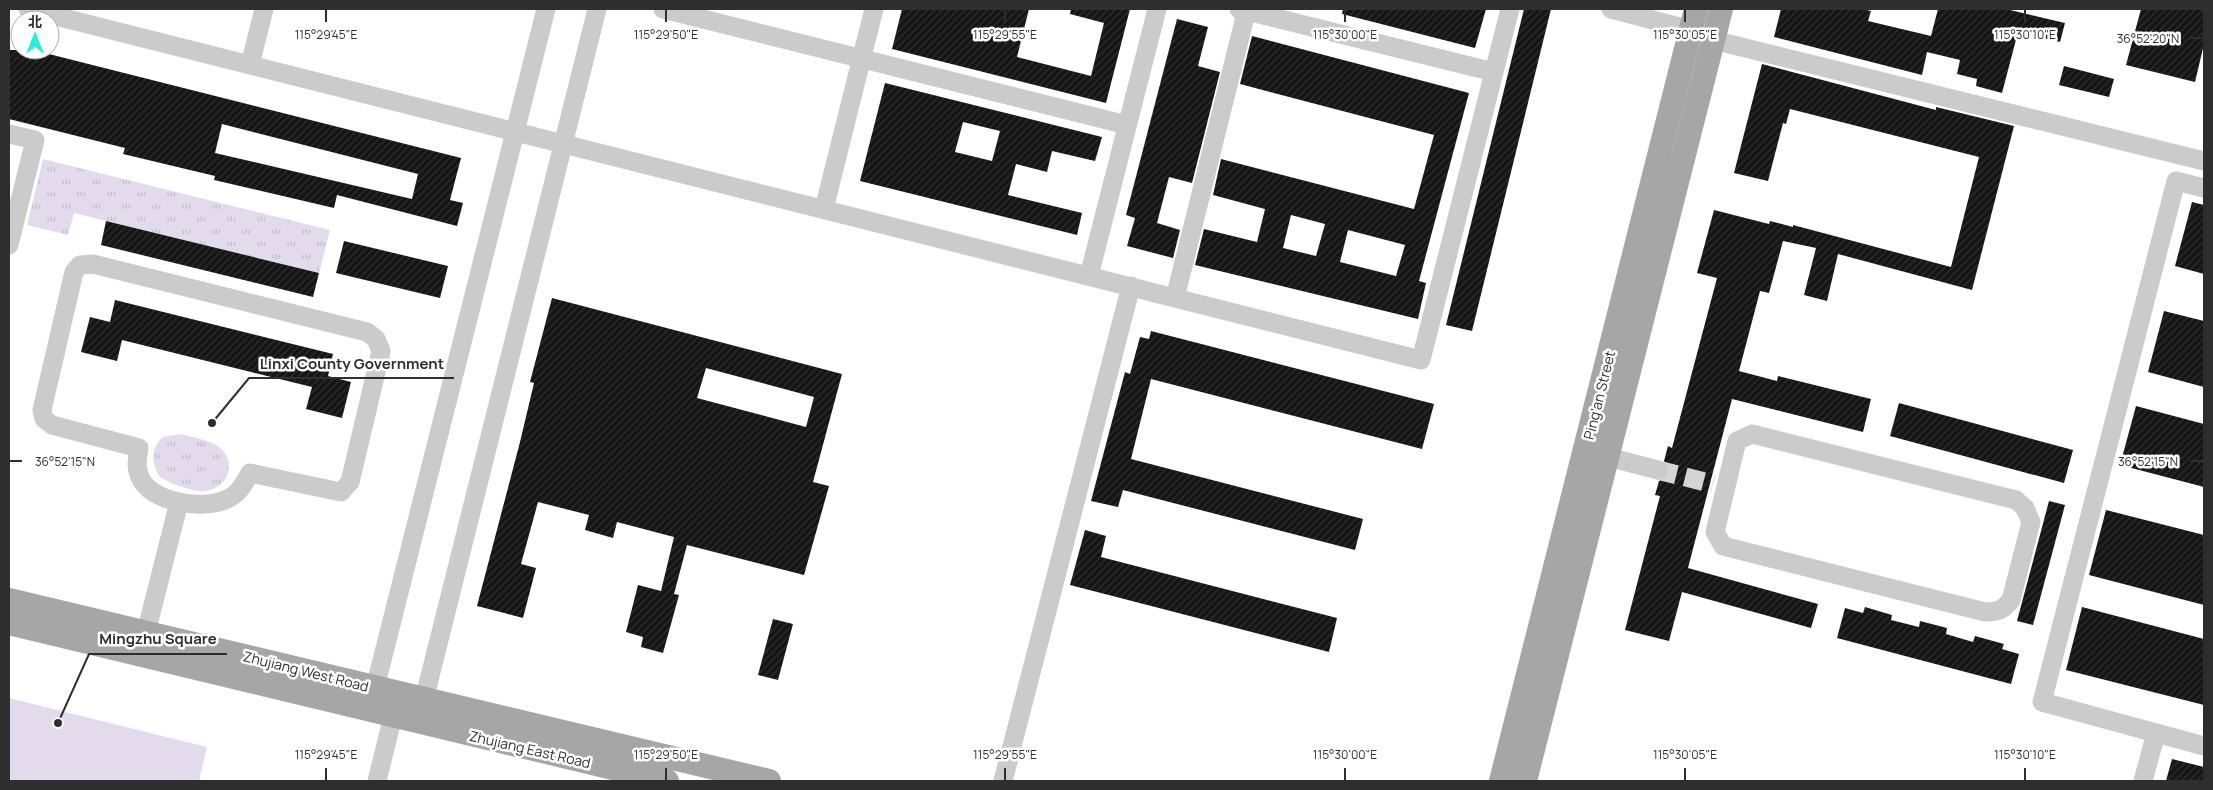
<svg xmlns="http://www.w3.org/2000/svg" width="2213" height="790" viewBox="0 0 2213 790" font-family="Manrope,'Noto Sans SC',sans-serif">
  <defs>
    <pattern id="grass-tufts" width="24" height="20" patternUnits="userSpaceOnUse" patternTransform="scale(1.25)"><rect width="24" height="20" fill="#e3dbec"/><path d="M3 7l-1-3M5 7V3M7 7l1-3M15 17l-1-3M17 17v-4M19 17l1-3" fill="none" stroke="#c3bccb"/></pattern>
    <pattern id="building-hatch" width="6" height="6" patternUnits="userSpaceOnUse" patternTransform="scale(1.25)"><rect width="6" height="6" fill="#151515"/><path d="M-1 1l2-2M0 6l6-6M5 7l2-2" fill="none" stroke="#2f2f2f"/></pattern>
  </defs>
  <rect width="100%" height="100%" fill="#fff"/>
  <path fill="url(#grass-tufts)" d="M 43,159 L 330,230 L 319,273 L 74,213 L 68,235 L 27,225 Z
    M 181,434 C 192,437 204,439 214,444 C 238,455 231,488 206,491 C 195,493 167,483 159,476 C 151,462 151,447 163,437 Z"/>
  <path fill="#e3dbec" d="M 9,698 L 207,747 L 199,781 L 9,781 Z"/>
  <path fill="url(#building-hatch)" fill-rule="evenodd" d="M 902,9 L 1029,9 L 1017,57 L 1091,76 L 1104,23 L 1070,14 L 1071,9 L 1130,9 L 1106,103 L 892,49 Z
    M 1343,9 L 1486,9 L 1475,48 L 1342,14 Z
    M 1524,9 L 1551,9 L 1472,331 L 1446,325 Z
    M 1781,9 L 1862,9 L 1871,11 L 1868,21 L 1931,36 L 1938,9 L 2006,9 L 2065,23 L 2060,42 L 2018,32 L 2002,93 L 1976,86 L 1977,79 L 1957,74 L 1960,60 L 1927,52 L 1922,75 L 1774,37 Z
    M 2141,9 L 2204,9 L 2204,44 L 2195,82 L 2126,65 Z
    M 1177,19 L 1208,27 L 1198,66 L 1220,72 L 1192,183 L 1169,177 L 1157,223 L 1180,230 L 1173,258 L 1127,246 L 1135,218 L 1126,215 Z
    M 1252,36 L 1469,93 L 1419,281 L 1426,283 L 1418,319 L 1195,265 L 1204,229 L 1257,242 L 1265,209 L 1213,195 L 1221,159 L 1414,209 L 1434,135 L 1240,84 ZM 1291,215 L 1325,224 L 1316,256 L 1283,248 ZM 1348,230 L 1405,245 L 1396,276 L 1340,262 Z
    M 9,50 L 33,50 L 461,158 L 450,200 L 463,203 L 457,226 L 337,195 L 334,208 L 214,180 L 215,176 L 123,154 L 125,148 L 9,119 ZM 222,124 L 418,174 L 412,199 L 215,153 Z
    M 1762,64 L 1936,110 L 1936,107 L 2014,126 L 1972,290 L 1838,254 L 1827,301 L 1804,295 L 1816,248 L 1783,241 L 1769,293 L 1760,291 L 1739,371 L 1777,381 L 1778,376 L 1871,399 L 1863,432 L 1732,399 L 1688,568 L 1818,604 L 1811,628 L 1682,592 L 1669,641 L 1625,630 L 1660,496 L 1655,495 L 1659,481 L 1666,478 L 1669,473 L 1669,467 L 1664,461 L 1668,446 L 1672,448 L 1717,278 L 1697,273 L 1714,210 L 1769,224 L 1770,221 L 1793,227 L 1793,225 L 1951,267 L 1979,157 L 1790,109 L 1786,124 L 1783,123 L 1768,181 L 1734,173 Z
    M 2064,66 L 2114,79 L 2109,97 L 2059,85 Z
    M 885,83 L 1102,137 L 1095,161 L 1052,151 L 1047,172 L 1016,164 L 1008,195 L 1082,213 L 1077,235 L 860,181 ZM 963,122 L 1000,131 L 992,161 L 955,152 Z
    M 2192,202 L 2204,205 L 2204,274 L 2175,266 Z
    M 106,221 L 319,273 L 313,297 L 101,245 Z
    M 344,241 L 448,266 L 440,298 L 336,273 Z
    M 552,298 L 842,374 L 813,482 L 829,486 L 804,575 L 687,545 L 674,594 L 679,595 L 663,653 L 641,647 L 643,637 L 626,632 L 638,585 L 661,591 L 674,537 L 617,522 L 613,538 L 585,530 L 589,515 L 538,502 L 521,564 L 536,568 L 523,618 L 477,606 L 520,442 L 534,383 L 530,382 ZM 706,368 L 814,397 L 806,427 L 697,398 Z
    M 115,300 L 333,354 L 328,376 L 351,382 L 342,418 L 306,409 L 312,387 L 122,340 L 117,361 L 81,352 L 90,317 L 110,322 Z
    M 2164,311 L 2204,321 L 2204,387 L 2148,372 Z
    M 1151,331 L 1434,404 L 1422,449 L 1151,379 L 1131,459 L 1363,519 L 1355,550 L 1123,490 L 1118,507 L 1091,501 L 1125,372 L 1130,374 L 1140,337 L 1149,339 Z
    M 1899,403 L 2073,450 L 2064,483 L 1890,436 Z
    M 2136,406 L 2204,424 L 2204,487 L 2120,465 Z
    M 2049,501 L 2065,505 L 2033,625 L 2017,621 Z
    M 2106,510 L 2204,535 L 2204,605 L 2089,575 Z
    M 1085,530 L 1106,536 L 1101,557 L 1337,618 L 1329,652 L 1070,585 Z
    M 1865,607 L 1892,615 L 1891,620 L 1919,627 L 1920,621 L 1947,628 L 1946,634 L 1973,642 L 1975,636 L 2004,644 L 2002,649 L 2019,654 L 2011,684 L 1837,638 L 1845,608 L 1863,613 Z
    M 2082,607 L 2204,639 L 2204,705 L 2066,670 Z
    M 773,619 L 793,624 L 778,680 L 758,675 Z
    M 2172,759 L 2204,767 L 2204,781 L 2166,781 Z"/>
  <g fill="none" stroke-linecap="round" stroke-linejoin="round">
    <path stroke="#d5d5d5" stroke-width="19" stroke-dasharray="19 9" stroke-linecap="butt" d="M 1658,470 L 1713,484"/>
    <path stroke="#cbcbcb" stroke-width="19" d="M 28,9 L 1421,360 L 1510,9
      M 663,9 L 1127,125
      M 1239,9 L 1494,72
      M 1611,9 L 1691,30
      M 1713,40 L 2204,161
      M 250,65 L 264,9
      M 9,134 L 35,140 L 9,245
      M 2204,188 L 2176,181 L 2042,702 L 2204,746
      M 824,209 L 874,9
      M 93,264 L 367,332 L 376,339 L 381,351 L 350,482 L 341,492 L 250,473 C 245,482 240,492 231,497 C 209,511 156,504 142,481 C 135,470 137,460 139,448 L 52,425 L 44,419 L 42,410 L 74,272 L 80,265 Z
      M 1089,276 L 1157,9
      M 1175,298 L 1247,9
      M 1752,434 L 2016,500 L 2025,508 L 2031,522 L 2011,600 C 2003,610 1998,612 1985,612 L 1723,546 L 1715,532 L 1737,441 Z
      M 1608,457 L 1658,470
      M 146,633 L 179,502
      M 375,688 L 546,9
      M 424,700 L 597,9
      M 377,781 L 393,716
      M 1003,781 L 1131,286
      M 2143,781 L 2156,733"/>
    <path stroke="#a6a6a6" stroke-width="24" d="M 9,600 L 769,781
      M 9,623 L 667,781
      M 1501,781 L 1696,9
      M 1525,781 L 1721,9"/>
  </g>
  <path fill="none" stroke="#2e2e2e" stroke-width="2" d="M 326,10 L 326,22M 666,10 L 666,22M 1005,10 L 1005,22M 1345,10 L 1345,22M 1685,10 L 1685,22M 2025,10 L 2025,22M 2190,38 L 2203,38M 10,461 L 22,461M 2190,461 L 2203,461M 326,768 L 326,780M 666,768 L 666,780M 1005,768 L 1005,780M 1345,768 L 1345,780M 1685,768 L 1685,780M 2025,768 L 2025,780"/>
  <g text-anchor="middle" dominant-baseline="central" stroke-width="5" stroke-linejoin="round" paint-order="stroke">
    <g font-size="14" fill="#2e2e2e" stroke="#fff">
      <text transform="translate(1599 395) rotate(-76)">Ping'an Street</text>
      <text transform="translate(306 671) rotate(14)">Zhujiang West Road</text>
      <text transform="translate(530 749) rotate(13)">Zhujiang East Road</text>
    </g>
  </g>
  <g font-size="12" text-anchor="middle" fill="#2e2e2e" stroke="#fff" stroke-width="5" stroke-linejoin="round" paint-order="stroke">
    <text x="326" y="39">115°29'45"E</text>
    <text x="666" y="39">115°29'50"E</text>
    <text x="1005" y="39">115°29'55"E</text>
    <text x="1345" y="39">115°30'00"E</text>
    <text x="1685" y="39">115°30'05"E</text>
    <text x="2025" y="39">115°30'10"E</text>
    <text x="2148" y="43">36°52'20"N</text>
    <text x="65" y="466">36°52'15"N</text>
    <text x="2148" y="466">36°52'15"N</text>
    <text x="326" y="759">115°29'45"E</text>
    <text x="666" y="759">115°29'50"E</text>
    <text x="1005" y="759">115°29'55"E</text>
    <text x="1345" y="759">115°30'00"E</text>
    <text x="1685" y="759">115°30'05"E</text>
    <text x="2025" y="759">115°30'10"E</text>
  </g>
  <path fill="none" stroke="#2e2e2e" stroke-width="2" d="M212 423L249 378H454M58 723L89 654H227"/>
  <g fill="#2e2e2e" stroke="#fff" stroke-width="2">
    <circle cx="212" cy="423" r="5"/>
    <circle cx="58" cy="723" r="5"/>
  </g>
  <g font-size="15" text-anchor="middle" font-weight="bold" fill="#2e2e2e" stroke="#fff" stroke-width="5" stroke-linejoin="round" paint-order="stroke">
    <text x="352" y="369">Linxi County Government</text>
    <text x="158" y="644">Mingzhu Square</text>
  </g>
  <rect width="2213" height="790" fill="none" stroke="#2e2e2e" stroke-width="20"/>
  <g transform="translate(35 35)"><circle r="24" fill="#ffffff" stroke="#ababab"/>
  <path d="M0-4L9 19L0 12L-9 19Z" fill="#26efe2"/>
  <text y="-8" font-size="14" font-weight="bold" text-anchor="middle" fill="#2e2e2e">北</text>
  </g>
</svg>
